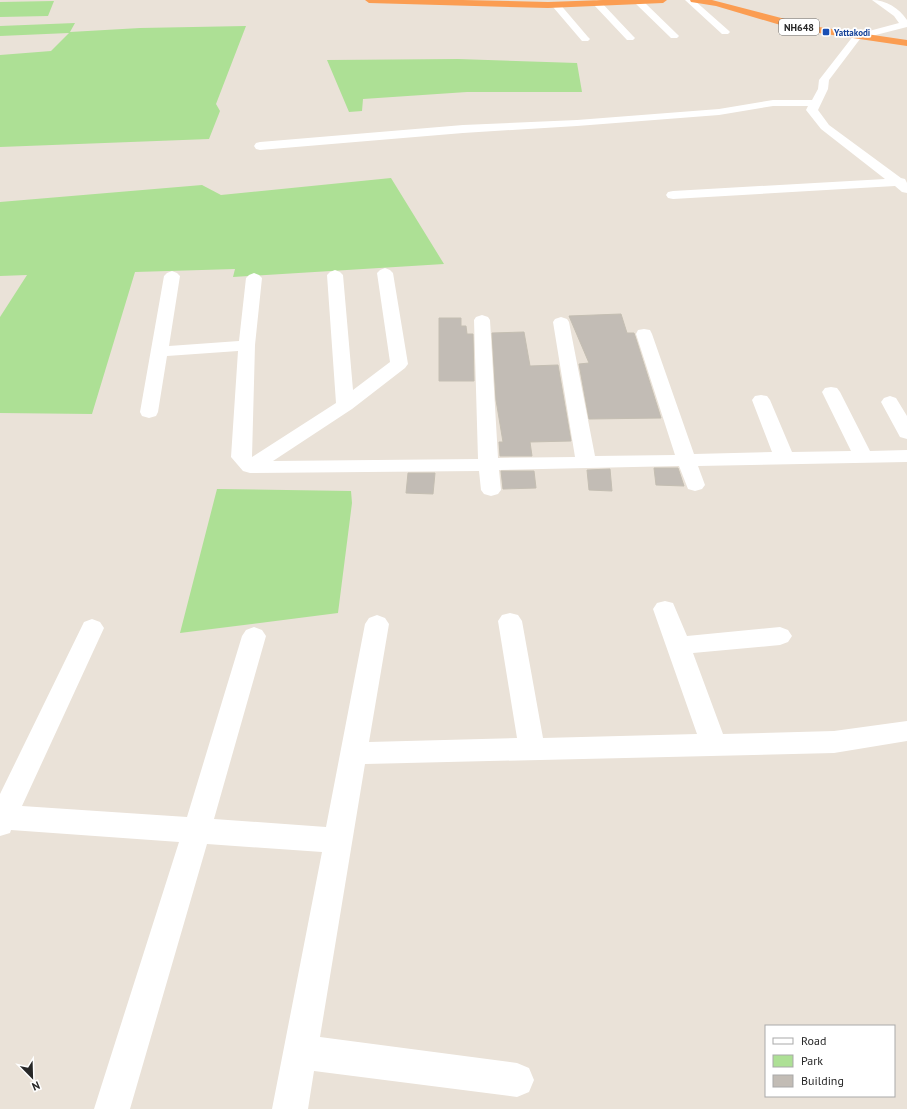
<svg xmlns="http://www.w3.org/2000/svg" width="907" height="1109" viewBox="0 0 907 1109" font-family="'PT Sans',sans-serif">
  <rect width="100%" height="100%" fill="#eae2d8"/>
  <path fill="#ade095" d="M 54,1 L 48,16 L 0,17 L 0,2 Z
    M 75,23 L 70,32 L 140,28 L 246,26 L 216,104 L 220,111 L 209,139 L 0,147 L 0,55 L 51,51 L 69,33 L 0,36 L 0,26 Z
    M 458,59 L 577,63 L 582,92 L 467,92 L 363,99 L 362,111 L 349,112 L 327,60 Z
    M 391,178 L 444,264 L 233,277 L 235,269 L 135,272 L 92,414 L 0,413 L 0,317 L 27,275 L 0,276 L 0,202 L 202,185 L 221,195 Z
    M 217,489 L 351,491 L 352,503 L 338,613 L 180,633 Z"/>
  <path fill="#c2bcb5" stroke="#c4beb2" d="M 621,314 L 627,333 L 634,333 L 636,339 L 661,418 L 589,419 L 579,364 L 589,363 L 569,316 Z
    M 439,318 L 461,318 L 461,326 L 466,326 L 467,334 L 473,334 L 474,381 L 439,381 Z
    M 524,332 L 530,366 L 558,365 L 571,441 L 530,442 L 532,456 L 500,456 L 499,442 L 503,442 L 496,400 L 492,333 Z
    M 654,468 L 678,468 L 684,486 L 656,485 Z
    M 610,469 L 612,491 L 589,490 L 587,470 Z
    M 501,471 L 534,471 L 536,488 L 503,489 Z
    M 408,473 L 435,473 L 433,494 L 406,493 Z"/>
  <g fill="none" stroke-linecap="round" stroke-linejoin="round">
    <path fill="#fff" fill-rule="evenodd" d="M 597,0 L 600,1 L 633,36 L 635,38 L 633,40 L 627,40 L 594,5 L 593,3 L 594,1 Z
      M 634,0 L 642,0 L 677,34 L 679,36 L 677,38 L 671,38 L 635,3 Z
      M 685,0 L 694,0 L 728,30 L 730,32 L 728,34 L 722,34 Z
      M 872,0 C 886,0 899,8 907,20 L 907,27 L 860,39 L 829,80 L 828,89 L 818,110 L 829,125 L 901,178 L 905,179 L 907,183 L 907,193 L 902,192 L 895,186 L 673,199 L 668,198 L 666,195 L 668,192 L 673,191 L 885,179 L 821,129 L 806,110 L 808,106 L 773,106 L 719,115 L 577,126 L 463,133 L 260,150 L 256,149 L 254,146 L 256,143 L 260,142 L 463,125 L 577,120 L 719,109 L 773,100 L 812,100 L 818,89 L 819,80 L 854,35 L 899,23 L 894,16 Z
      M 556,2 L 559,3 L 588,37 L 590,39 L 588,41 L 582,41 L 553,7 L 552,5 Z
      M 385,268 L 390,270 L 393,273 L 408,364 L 405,368 L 352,409 L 273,461 L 478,459 L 474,320 L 476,317 L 482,315 L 488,317 L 490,320 L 498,458 L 575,457 L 553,322 L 555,319 L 561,317 L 567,319 L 569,322 L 595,456 L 675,455 L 636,334 L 638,330 L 644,329 L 650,330 L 652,334 L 694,454 L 772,452 L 752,400 L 755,396 L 761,395 L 767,396 L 770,400 L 792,452 L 851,451 L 822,392 L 825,388 L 831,387 L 837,388 L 840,392 L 870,451 L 907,450 L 907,462 L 698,466 L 705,485 L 702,489 L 695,491 L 688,489 L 679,466 L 499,470 L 501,490 L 498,494 L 491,496 L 484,494 L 481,490 L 479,471 L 250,473 L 243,471 L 231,457 L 238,351 L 167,356 L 158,412 L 156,416 L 149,418 L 142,416 L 140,412 L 164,276 L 167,273 L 172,271 L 177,273 L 180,276 L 169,346 L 239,341 L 246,278 L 249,275 L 254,273 L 259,275 L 262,278 L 255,345 L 252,457 L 336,403 L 327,275 L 330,272 L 335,270 L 340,272 L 343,275 L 353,390 L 390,362 L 377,273 L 380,270 Z
      M 890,396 L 896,398 L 907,416 L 907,439 L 900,437 L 881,402 L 884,398 Z
      M 665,601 L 673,603 L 687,636 L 780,627 L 788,630 L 792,636 L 788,642 L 780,645 L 693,653 L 723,734 L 834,731 L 907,721 L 907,741 L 834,753 L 365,764 L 320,1037 L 517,1063 L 529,1068 L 534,1080 L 529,1092 L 517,1097 L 314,1071 L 308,1109 L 272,1109 L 322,852 L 207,844 L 130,1109 L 94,1109 L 179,842 L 11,830 L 10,833 L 0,836 L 0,794 L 84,622 L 92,619 L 100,622 L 104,628 L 22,806 L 187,817 L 242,636 L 246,630 L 254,627 L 262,630 L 266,636 L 214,819 L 326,827 L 365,624 L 369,618 L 377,615 L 385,618 L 389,624 L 369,742 L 517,738 L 498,621 L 502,615 L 510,613 L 518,615 L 522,621 L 543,738 L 697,734 L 653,609 L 657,603 Z"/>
    <path fill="#fb9d52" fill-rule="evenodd" d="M 365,0 L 463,0 L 548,2 L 603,0 L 667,0 L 663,3 L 548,8 L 369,3 Z
      M 690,0 L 712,0 L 812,26 L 907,40 L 907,46 L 812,32 L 777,24 L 716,6 L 691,2 Z"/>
  </g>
  <rect fill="#1a4fb4" stroke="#fff" stroke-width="1.5" x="822" y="28" width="8" height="8" rx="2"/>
  <g text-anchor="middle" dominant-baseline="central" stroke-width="3.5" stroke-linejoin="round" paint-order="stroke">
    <g font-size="9" font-weight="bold" fill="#164399" stroke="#fff" text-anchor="start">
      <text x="834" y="32">Yattakodi</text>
    </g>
    <rect fill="#fff" stroke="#686868" stroke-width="1" x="779" y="19" width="40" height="16" rx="3"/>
    <g font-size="10" font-weight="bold" fill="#272727">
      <text x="799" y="27">NH648</text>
    </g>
  </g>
  <rect x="765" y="1025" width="130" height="72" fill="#ffffff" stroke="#a9a9a9"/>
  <rect x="773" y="1038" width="20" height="6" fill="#ffffff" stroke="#a9a9a9"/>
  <text x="801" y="1045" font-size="12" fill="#272727">Road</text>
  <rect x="773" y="1055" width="20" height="12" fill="#ade095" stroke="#a9a9a9"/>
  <text x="801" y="1065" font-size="12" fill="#272727">Park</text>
  <rect x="773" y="1075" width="20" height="12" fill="#c2bcb5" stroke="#a9a9a9"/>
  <text x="801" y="1085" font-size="12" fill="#272727">Building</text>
  <g transform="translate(32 1077) rotate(157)" stroke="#ffffff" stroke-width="3" paint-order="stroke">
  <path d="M0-3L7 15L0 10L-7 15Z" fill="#272727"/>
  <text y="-6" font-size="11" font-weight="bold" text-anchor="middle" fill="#272727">N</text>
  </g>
</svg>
